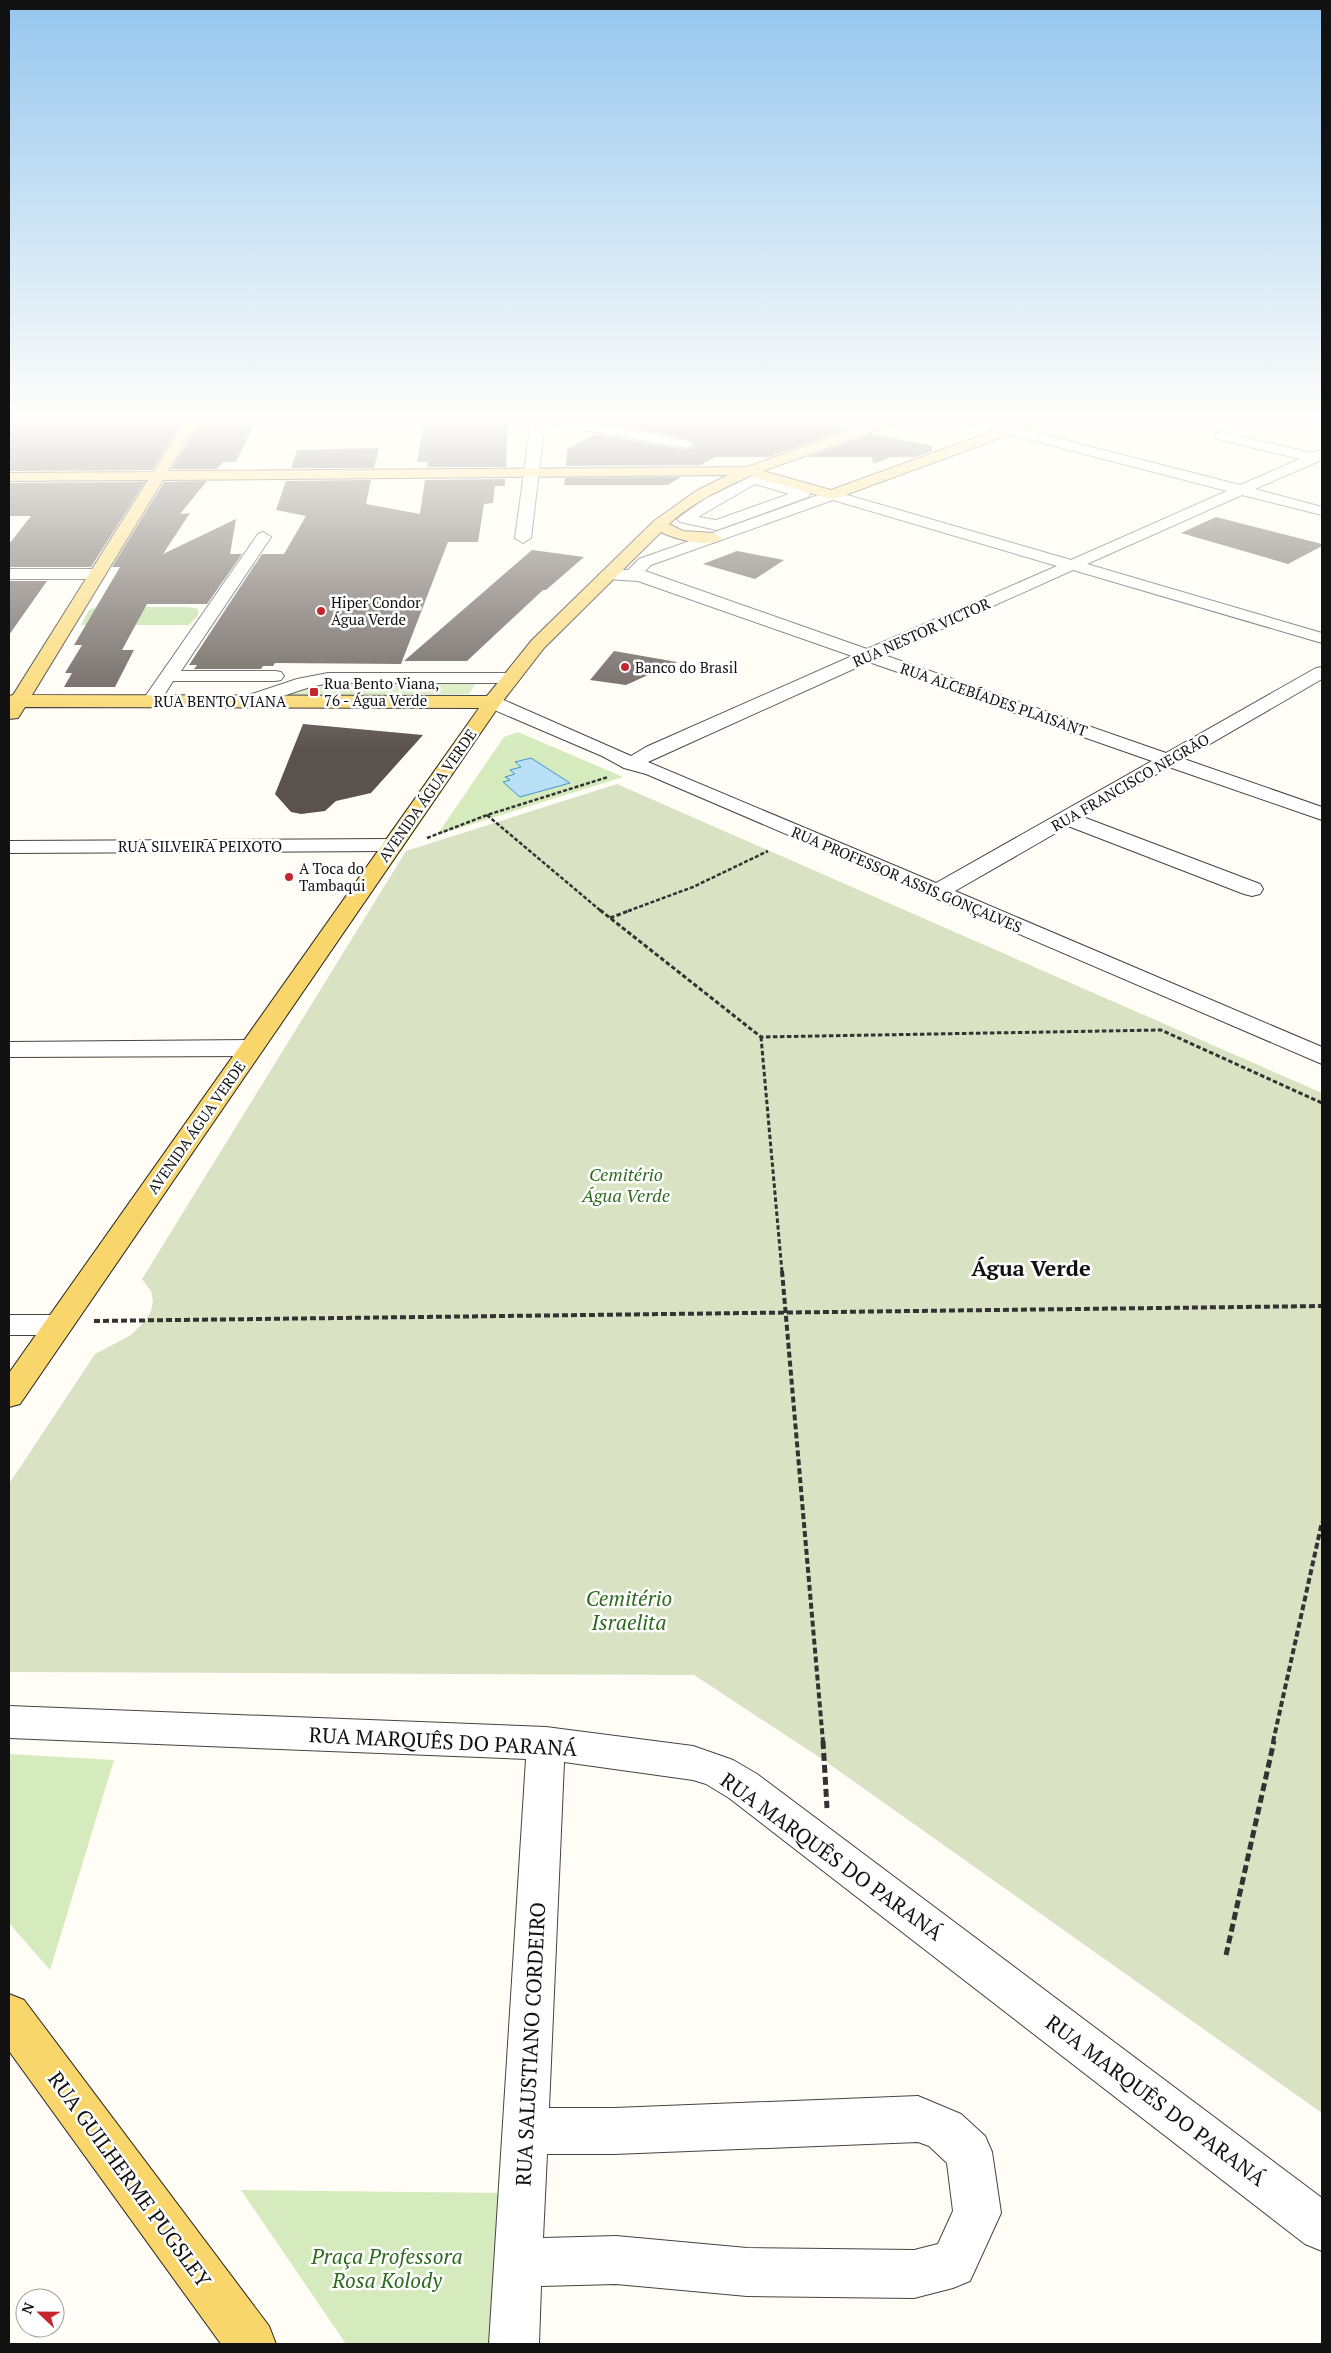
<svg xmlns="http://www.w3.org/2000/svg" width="1331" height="2353" viewBox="0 0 1331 2353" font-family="'PT Serif',serif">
  <rect width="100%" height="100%" fill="#fffdf5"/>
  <path fill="#d5ebbd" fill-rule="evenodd" d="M 319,682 L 477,682 L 469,694 L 280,695 Z
    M 518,732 L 623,777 L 437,835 L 504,737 ZM 515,763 L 569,783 L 504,782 L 510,780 L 506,777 L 516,773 L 511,770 L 522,767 Z
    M 9,1754 L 114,1760 L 50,1970 L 9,1923 Z
    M 241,2190 L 508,2193 L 504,2344 L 346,2344 Z"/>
  <path fill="#b9dc9c" d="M 96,607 L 185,607 L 196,608 L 199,611 L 198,615 L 189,625 L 81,625 L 89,610 Z"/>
  <path fill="#d9e3c4" d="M 617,784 L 1322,1093 L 1322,2113 L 825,1761 L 694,1675 L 9,1672 L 9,1484 L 95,1354 L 131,1335 L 145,1321 L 151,1311 L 153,1301 L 151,1291 L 142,1279 L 406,851 Z"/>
  <path fill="#b9e0f7" stroke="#3f96cf" d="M 531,758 L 570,783 L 520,797 L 503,782 L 510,780 L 505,777 L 515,774 L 510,770 L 521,767 L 515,762 Z"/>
  <path fill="#5a524d" d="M 9,421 L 183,421 L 153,470 L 9,471 Z
    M 201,421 L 256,421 L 236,462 L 223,462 L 217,469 L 171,469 Z
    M 424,421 L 508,421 L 506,467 L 427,467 L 428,462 L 417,462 Z
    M 619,421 L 808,421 L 848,429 L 769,457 L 715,457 L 701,465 L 566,466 L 567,449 L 595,434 L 687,450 L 696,445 L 687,438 L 612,425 Z
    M 872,434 L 932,446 L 932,451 L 916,457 L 890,457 L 873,464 L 872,457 L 807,457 Z
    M 379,448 L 374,468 L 291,468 L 297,450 Z
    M 681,477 L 668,485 L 564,485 L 565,478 Z
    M 505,479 L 505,486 L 495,486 L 493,503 L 484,504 L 478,542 L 448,542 L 401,664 L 275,663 L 273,666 L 263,666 L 261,669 L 194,669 L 197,665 L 189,665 L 262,554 L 284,554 L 306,516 L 276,510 L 286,481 L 371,480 L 366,504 L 420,514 L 425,480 Z
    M 207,481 L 180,514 L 190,513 L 163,554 L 236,519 L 230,554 L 242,554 L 207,604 L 147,604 L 122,650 L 134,650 L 115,687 L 64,687 L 72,673 L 65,673 L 82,645 L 74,645 L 120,567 L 112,567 L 164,482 Z
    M 145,482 L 91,567 L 9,567 L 9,544 L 31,516 L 9,516 L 9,483 Z
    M 1216,517 L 1322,544 L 1322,546 L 1288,564 L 1181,533 Z
    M 532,550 L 584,557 L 546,590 L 543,590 L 467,661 L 404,661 Z
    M 737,551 L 784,560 L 755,579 L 703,564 Z
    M 9,581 L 47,581 L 9,635 Z
    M 614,651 L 677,662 L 626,685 L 590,680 Z
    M 303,724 L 423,735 L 371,793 L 336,801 L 325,811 L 301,814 L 291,812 L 275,794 Z"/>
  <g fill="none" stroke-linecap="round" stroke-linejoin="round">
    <g stroke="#444" stroke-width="2">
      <path id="minor" d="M 531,421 L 545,421 L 531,538 L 523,543 L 515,538 Z
        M 548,421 L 579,421 L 687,440 L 694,444 L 687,448 L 555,425 Z
        M 967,421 L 990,421 L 1240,485 L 1300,459 L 1217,439 L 1215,436 L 1217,433 L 1222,432 L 1312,453 L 1322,450 L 1322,459 L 1319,461 L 1255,489 L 1322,507 L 1322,515 L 1242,495 L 1087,564 L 1322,633 L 1322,643 L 1073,570 L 884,655 L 1166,753 L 1316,668 L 1322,667 L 1322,679 L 1184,759 L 1322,807 L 1322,820 L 1169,767 L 1083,817 L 1260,884 L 1263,889 L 1260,894 L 1252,896 L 1244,894 L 1068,826 L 955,891 L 1322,1047 L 1322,1064 L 646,774 L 624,768 L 602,756 L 485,706 L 483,702 L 485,698 L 499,698 L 631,756 L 646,747 L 852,656 L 638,581 L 607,579 L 599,574 L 607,569 L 628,570 L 639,559 L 827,492 L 837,492 L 1071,560 L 1227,491 L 969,424 ZM 833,500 L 1057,566 L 867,649 L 645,571 L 651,565 ZM 869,662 L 1152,761 L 936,883 L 648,762 Z
        M 754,475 L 808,491 L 810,494 L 808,497 L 717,530 L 680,522 L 677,519 L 705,499 ZM 755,484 L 789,494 L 716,520 L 698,517 Z
        M 263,532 L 271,537 L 181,671 L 275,671 L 281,672 L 284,676 L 281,680 L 275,681 L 173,681 L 158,705 L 144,705 L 142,701 L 258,534 Z
        M 9,569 L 98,569 L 106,574 L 98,579 L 9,579 Z
        M 328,673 L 509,673 L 515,674 L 518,678 L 515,682 L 509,683 L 328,683 L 307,688 L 250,707 L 243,705 L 241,701 L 243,697 L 297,679 Z
        M 392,839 L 400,840 L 403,845 L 400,850 L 392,851 L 9,853 L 9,841 Z
        M 251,1040 L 260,1043 L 264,1048 L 260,1053 L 251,1056 L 9,1057 L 9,1042 Z
        M 9,1315 L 58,1315 L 69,1318 L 73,1325 L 69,1332 L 58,1335 L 9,1335 Z
        M 9,1706 L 546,1727 L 693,1746 L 733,1760 L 757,1774 L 1322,2198 L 1322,2251 L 1305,2244 L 729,1798 L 706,1784 L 693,1780 L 564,1762 L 549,2108 L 614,2108 L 918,2096 L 961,2114 L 985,2136 L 992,2152 L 1001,2213 L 970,2281 L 953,2288 L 914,2298 L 747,2296 L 616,2284 L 541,2286 L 539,2344 L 489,2344 L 526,1759 L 9,1738 ZM 918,2142 L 929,2146 L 947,2163 L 953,2211 L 938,2244 L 914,2250 L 747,2248 L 616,2236 L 543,2238 L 547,2154 L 614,2154 Z"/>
    </g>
    <g stroke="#222" stroke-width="2">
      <path id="major" d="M 185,421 L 199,421 L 168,471 L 747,467 L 876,421 L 896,421 L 894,424 L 763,471 L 831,490 L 1021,421 L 1041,421 L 1039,424 L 837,498 L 827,498 L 750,476 C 722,489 692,502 669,524 L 683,531 L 714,533 L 722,538 C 713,550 672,538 661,532 L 544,648 L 499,706 L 20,1404 L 9,1407 L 9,1373 L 479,708 L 25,707 L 18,718 L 9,719 L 9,696 L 13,695 L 148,480 L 9,481 L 9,473 L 154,472 ZM 728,475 L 696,491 L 654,521 L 532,640 L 487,696 L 32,695 L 163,480 Z
        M 9,1994 L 24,2000 L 269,2326 L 276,2344 L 221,2344 L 9,2051 Z"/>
    </g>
    <path stroke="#333" stroke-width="2.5" stroke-dasharray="4 2" stroke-linecap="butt" d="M 487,815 L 601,911
      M 427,838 L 487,815 L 608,777
      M 628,911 L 693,887 L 768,851"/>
    <path stroke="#333" stroke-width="3" stroke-dasharray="4.5 2.5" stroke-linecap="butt" d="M 600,910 L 761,1037 L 1161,1030 L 1322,1103
      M 610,918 L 631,910
      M 761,1037 L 782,1272"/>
    <path stroke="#333" stroke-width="4" stroke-dasharray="6 3" stroke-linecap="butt" d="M 782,1271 L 823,1742
      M 94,1321 L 1322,1306
      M 1273,1742 L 1322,1522"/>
    <path stroke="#333" stroke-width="5" stroke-dasharray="8 4" stroke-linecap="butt" d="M 823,1741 L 827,1808
      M 1226,1955 L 1274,1741"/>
    <use href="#minor" fill="#fff" fill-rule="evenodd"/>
    <use href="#major" fill="#f9d66b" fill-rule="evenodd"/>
  </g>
  <linearGradient id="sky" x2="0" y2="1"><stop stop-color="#95c6ee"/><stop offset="0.56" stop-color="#fffefa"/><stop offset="1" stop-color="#fffefa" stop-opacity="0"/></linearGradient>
  <rect width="1331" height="751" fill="url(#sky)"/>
  <g fill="#c4262e" stroke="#fff" stroke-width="2">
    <circle cx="321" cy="611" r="5"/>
    <circle cx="625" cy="667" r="5"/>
    <rect x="309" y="687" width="10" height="10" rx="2.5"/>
    <circle cx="289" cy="877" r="5"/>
  </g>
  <g text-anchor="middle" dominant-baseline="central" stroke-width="5" stroke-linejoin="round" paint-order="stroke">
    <g font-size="15" fill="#111" stroke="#fff" text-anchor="start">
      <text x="331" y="602">Hiper Condor<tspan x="331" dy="17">Água Verde</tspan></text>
      <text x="635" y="667">Banco do Brasil</text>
      <text x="324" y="683">Rua Bento Viana,<tspan x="324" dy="17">76 - Água Verde</tspan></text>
      <text x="299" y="868">A Toca do<tspan x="299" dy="17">Tambaqui</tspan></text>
    </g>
    <g font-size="15" fill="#111" stroke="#fff">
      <text transform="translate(921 632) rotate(-24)">RUA NESTOR VICTOR</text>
      <text transform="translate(994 699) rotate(19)">RUA ALCEBÍADES PLAISANT</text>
      <text x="220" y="701">RUA BENTO VIANA</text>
      <text transform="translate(1130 782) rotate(-30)">RUA FRANCISCO NEGRÃO</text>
      <text transform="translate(427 795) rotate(-55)">AVENIDA ÁGUA VERDE</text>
      <text x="200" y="846">RUA SILVEIRA PEIXOTO</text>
      <text transform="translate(907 879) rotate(23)">RUA PROFESSOR ASSIS GONÇALVES</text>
      <text transform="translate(196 1127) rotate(-55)">AVENIDA ÁGUA VERDE</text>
    </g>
    <g font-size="18" font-style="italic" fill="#2f6b1f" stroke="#fff">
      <text x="626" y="1174">Cemitério<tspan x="626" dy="21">Água Verde</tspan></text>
    </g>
    <g font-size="21" font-style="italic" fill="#2f6b1f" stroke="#fff">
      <text x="629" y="1598">Cemitério<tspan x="629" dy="24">Israelita</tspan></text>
      <text x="387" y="2256">Praça Professora<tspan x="387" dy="24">Rosa Kolody</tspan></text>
    </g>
    <g font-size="21" fill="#111" stroke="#fff">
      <text transform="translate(443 1741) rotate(3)">RUA MARQUÊS DO PARANÁ</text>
      <text transform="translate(832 1856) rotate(36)">RUA MARQUÊS DO PARANÁ</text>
      <text transform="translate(530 2044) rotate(-87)">RUA SALUSTIANO CORDEIRO</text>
      <text transform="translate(1156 2100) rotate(37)">RUA MARQUÊS DO PARANÁ</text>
      <text transform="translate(130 2179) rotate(54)">RUA GUILHERME PUGSLEY</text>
    </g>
    <g font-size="22" font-weight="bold" fill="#111" stroke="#fff">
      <text x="1031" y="1267">Água Verde</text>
    </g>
  </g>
  <rect width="1331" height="2353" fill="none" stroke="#111111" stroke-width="20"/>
  <g transform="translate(40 2313) rotate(292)"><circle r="24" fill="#ffffff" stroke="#a0a0a0"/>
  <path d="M0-4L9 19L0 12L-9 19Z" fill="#c4262e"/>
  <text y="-8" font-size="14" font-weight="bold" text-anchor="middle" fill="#111111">N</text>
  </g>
</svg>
